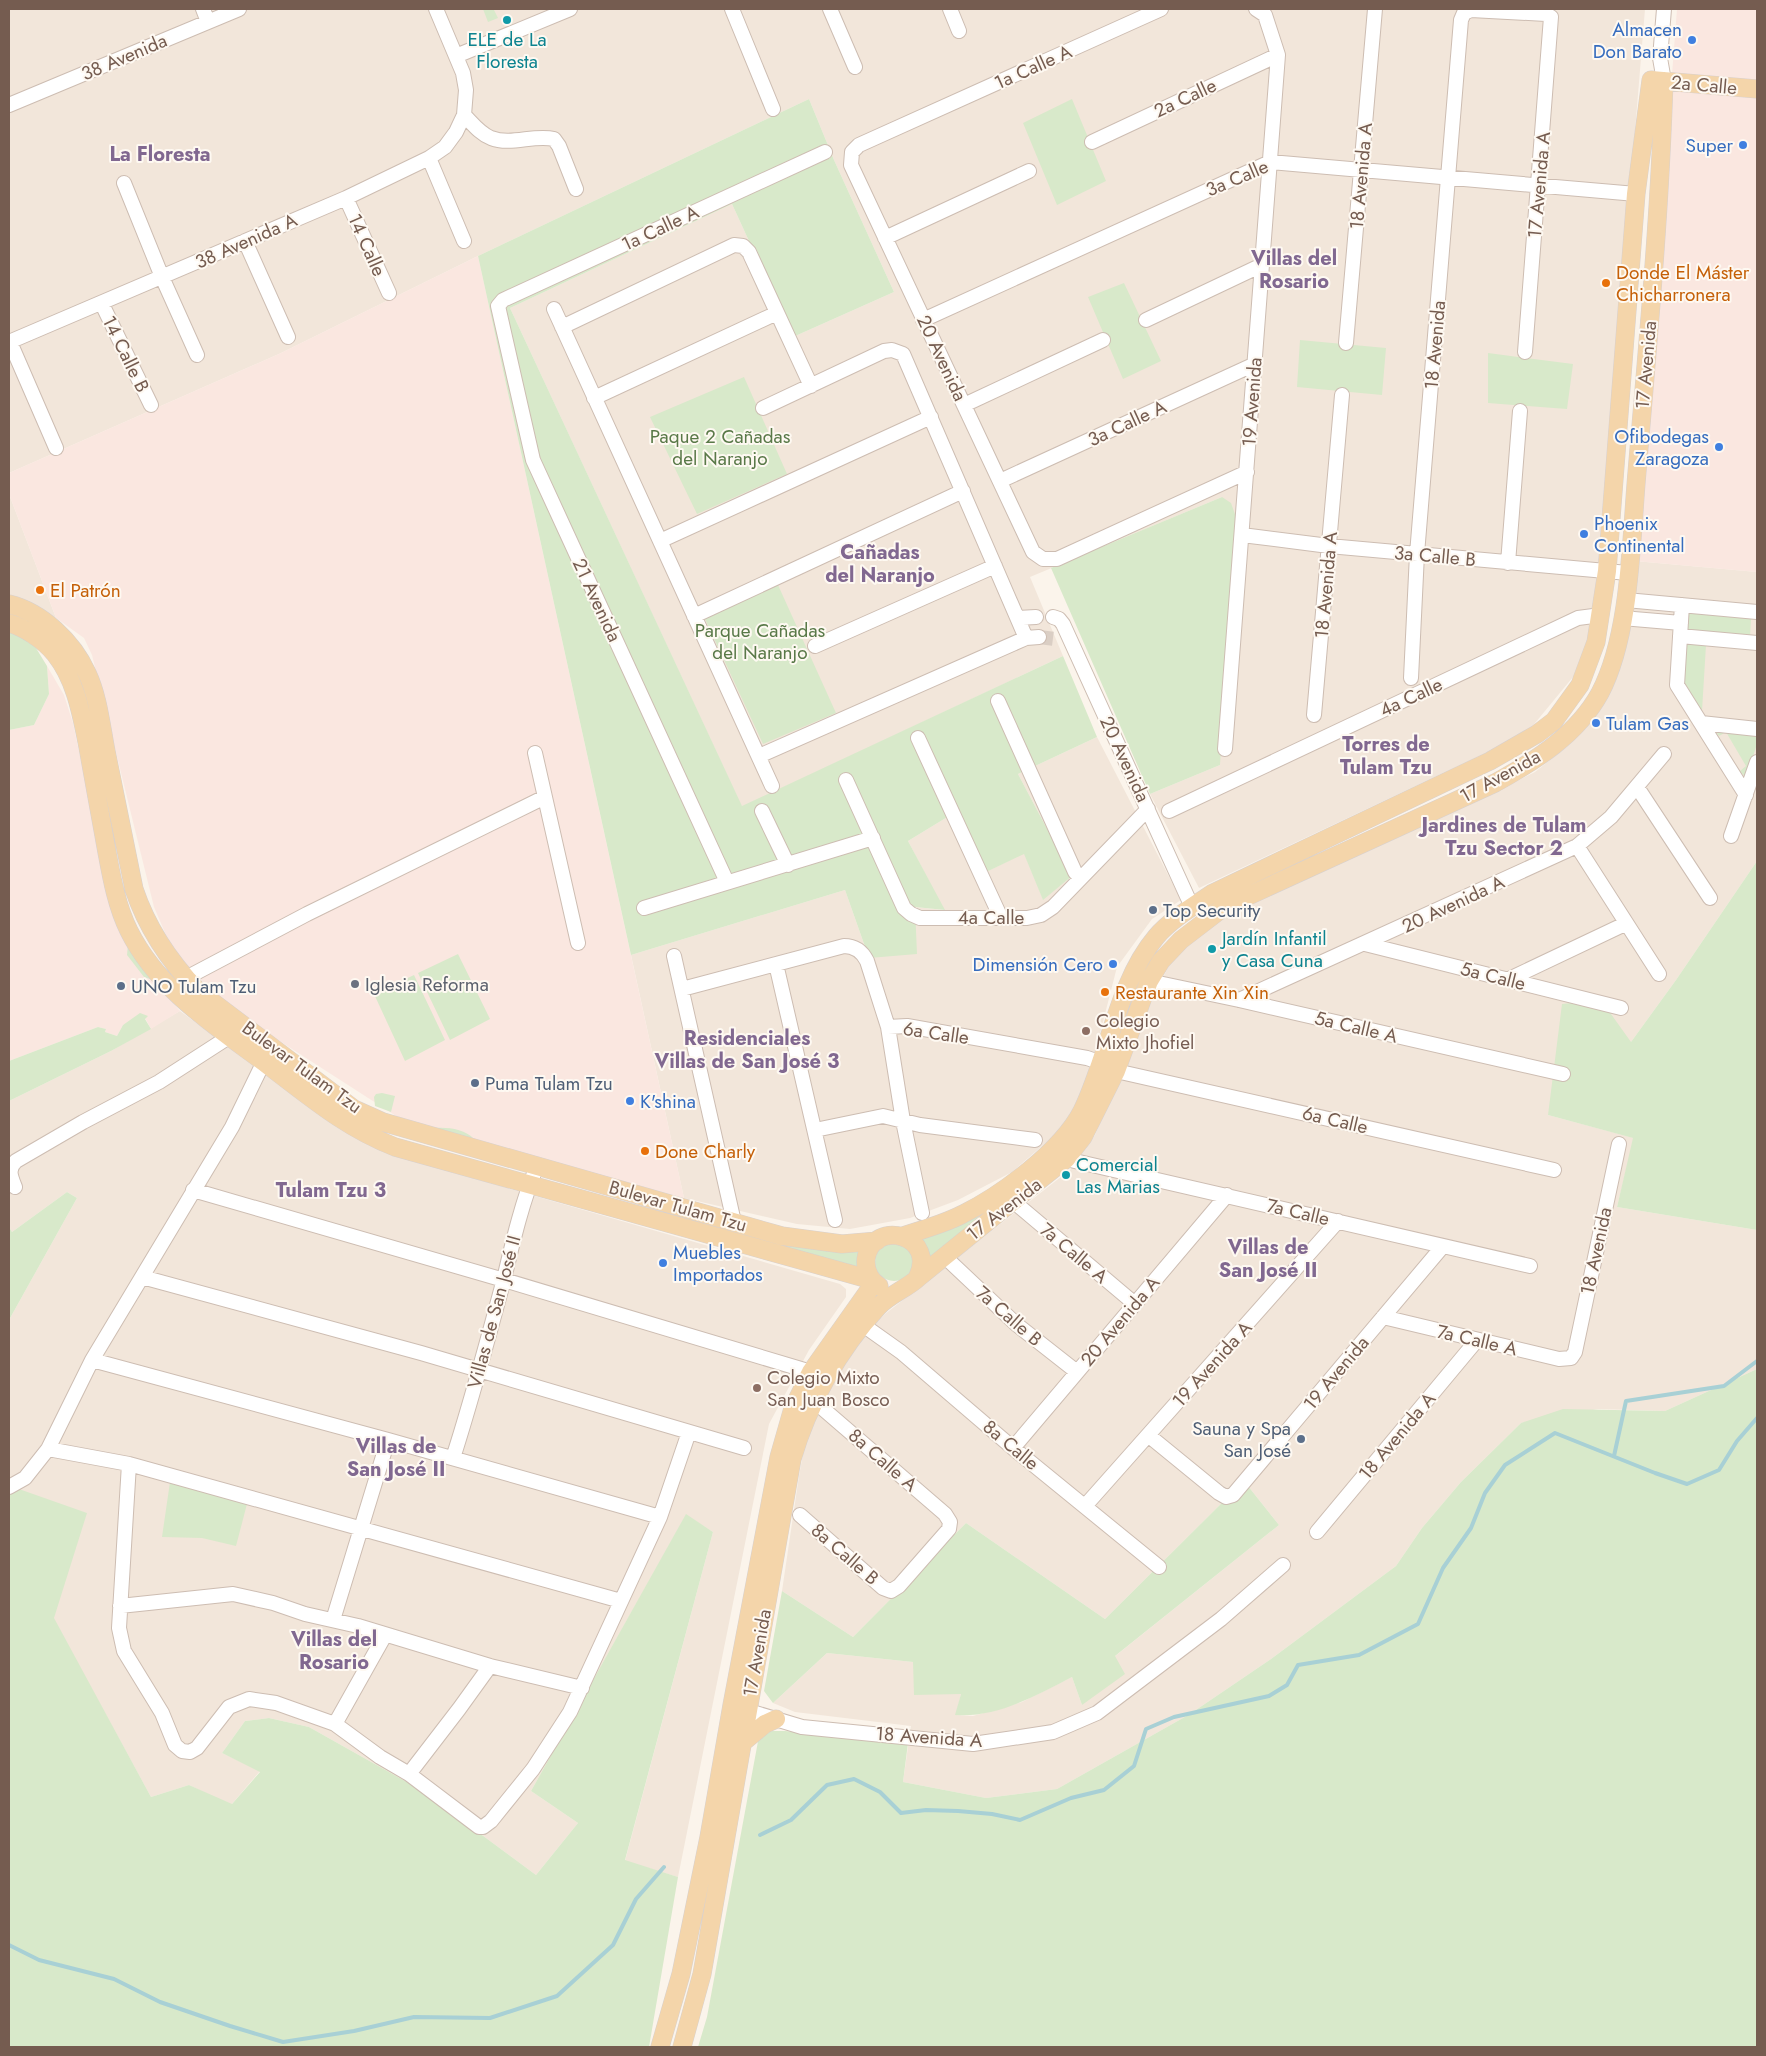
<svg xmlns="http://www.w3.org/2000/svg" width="1766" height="2056" viewBox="0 0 1766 2056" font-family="Jost,sans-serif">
  <rect width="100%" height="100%" fill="#fbf4eb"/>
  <path fill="#f2e6da" d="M 9,9 L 1645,9 L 1593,645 L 1587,660 L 1526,734 L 1199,888 L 1150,794 L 1220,765 L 1222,497 L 1030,577 L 1063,656 L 742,807 L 510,308 L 732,204 L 793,337 L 894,292 L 834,160 L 809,99 L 478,256 L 281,353 L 9,473 Z
    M 9,494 L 56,618 L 33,604 L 9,595 Z
    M 1635,561 L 1757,572 L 1757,861 L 1676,980 L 1631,1042 L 1548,1115 L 1634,1138 L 1617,1207 L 1757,1230 L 1757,1369 L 1665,1411 L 1598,1409 L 1521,1423 L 1461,1482 L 1422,1528 L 1396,1566 L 1271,1659 L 1190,1714 L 1057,1789 L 986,1798 L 903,1782 L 911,1726 L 795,1712 L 773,1703 L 827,1653 L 913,1662 L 961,1694 L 956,1715 L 973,1716 L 1022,1702 L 1072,1677 L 1082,1705 L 1114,1657 L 1279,1525 L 1244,1481 L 1105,1619 L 966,1523 L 853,1637 L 782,1591 L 799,1476 L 807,1431 L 853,1346 L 885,1314 L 1071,1169 L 1095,1135 L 1157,989 L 1173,958 L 1219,918 L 1489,795 L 1535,772 L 1569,745 L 1593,714 Z
    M 1097,737 L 1181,900 L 1152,919 L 1117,967 L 1094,1057 L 1080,1095 L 1063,1128 L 1012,1172 L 958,1200 L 910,1218 L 850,1229 L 797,1224 L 684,1198 L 631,955 L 845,890 L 869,958 L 915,907 L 944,910 L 908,841 L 954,813 L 980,875 L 1024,853 L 1043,899 L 1072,876 L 1018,774 Z
    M 180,1011 L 327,1119 L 386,1153 L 840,1284 L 846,1289 L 846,1297 L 809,1350 L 769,1424 L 678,1877 L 625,1861 L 713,1532 L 686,1515 L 531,1791 L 578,1823 L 536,1875 L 421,1790 L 309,1727 L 269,1718 L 245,1721 L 222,1753 L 260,1771 L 231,1805 L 189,1785 L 151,1797 L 53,1618 L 86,1513 L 9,1490 L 9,1320 L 77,1198 L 67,1192 L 12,1232 L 9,1227 L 9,1101 L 111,1051 Z"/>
  <path fill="#fae7e0" d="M 1677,9 L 1757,9 L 1757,572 L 1635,561 Z
    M 478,256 L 684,1198 L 407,1123 L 236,1013 L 175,956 L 154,907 L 92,655 L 84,638 L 56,618 L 9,494 L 9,473 L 281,353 Z
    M 47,666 L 64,695 L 73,723 L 112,907 L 167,996 L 180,1011 L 151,1029 L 145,1018 L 147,1016 L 123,1025 L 117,1036 L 105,1032 L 106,1029 L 98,1027 L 9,1061 L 9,730 L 34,725 L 49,694 Z"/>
  <path fill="#d8e9ca" d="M 483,9 L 496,9 L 494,10 L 498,18 L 488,22 Z
    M 809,99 L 834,160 L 894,292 L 793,337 L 732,204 L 510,308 L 742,806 L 1063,656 L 1097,737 L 1018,774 L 1072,876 L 1043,900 L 1024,854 L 980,875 L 954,813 L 908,841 L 945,910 L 915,907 L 917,954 L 869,958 L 845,890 L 631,955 L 478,256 Z
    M 1072,99 L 1106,181 L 1057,205 L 1023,123 Z
    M 1124,283 L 1161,361 L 1123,379 L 1088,297 Z
    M 1300,340 L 1386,348 L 1382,395 L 1297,387 Z
    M 1488,353 L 1573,364 L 1567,409 L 1488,403 Z
    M 744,377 L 787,474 L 697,514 L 650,417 Z
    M 1222,497 L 1231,503 L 1236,517 L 1220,765 L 1150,794 L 1051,568 Z
    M 778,585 L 836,713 L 763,744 L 704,617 Z
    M 1688,613 L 1751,619 L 1750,637 L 1686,631 Z
    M 9,631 L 28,635 L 47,666 L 49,694 L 34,725 L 9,730 Z
    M 1685,644 L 1706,645 L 1702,711 L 1683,680 Z
    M 1713,728 L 1757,734 L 1757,744 L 1746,778 L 1740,771 L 1746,766 L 1726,732 L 1719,736 Z
    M 1757,861 L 1757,1230 L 1617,1207 L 1633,1138 L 1548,1115 L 1562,1004 L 1601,1000 L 1631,1042 L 1676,980 Z
    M 128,945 L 156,981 L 144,977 L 127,955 Z
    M 458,954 L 490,1019 L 450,1040 L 418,973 Z
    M 414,975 L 445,1040 L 405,1061 L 374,994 Z
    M 140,1013 L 148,1016 L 145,1019 L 151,1029 L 111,1051 L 9,1101 L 9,1061 L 98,1027 L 106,1029 L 105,1032 L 117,1036 L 123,1025 Z
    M 382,1093 L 395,1096 L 391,1112 L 375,1106 L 374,1097 L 376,1094 Z
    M 435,1128 C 448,1127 465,1129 474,1139 Z
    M 67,1192 L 77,1198 L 9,1320 L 9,1227 L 12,1232 Z
    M 1004,1201 L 924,1266 L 914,1238 Z
    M 760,1240 L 781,1243 L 867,1246 L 865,1273 L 758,1244 Z
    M875 1262a19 19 0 1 1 38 0a19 19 0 1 1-38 0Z
    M 1757,1369 L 1757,2047 L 698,2047 L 707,2017 L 759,1736 L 772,1731 L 785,1731 L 908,1743 L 903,1782 L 986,1798 L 1057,1789 L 1190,1714 L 1271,1659 L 1396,1566 L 1422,1528 L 1461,1482 L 1521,1423 L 1563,1409 L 1665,1411 Z
    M 1244,1481 L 1279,1525 L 1115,1656 L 1125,1674 L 1082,1705 L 1072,1677 C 1035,1696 997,1718 955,1715 L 961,1694 L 914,1695 L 913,1662 L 827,1653 L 773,1703 L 764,1691 L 782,1591 L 853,1637 L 966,1523 L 1105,1619 Z
    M 170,1482 L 247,1504 L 236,1546 L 202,1538 L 162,1537 Z
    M 16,1488 L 87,1513 L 54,1618 L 151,1797 L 189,1785 L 232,1804 L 260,1772 L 222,1753 L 245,1721 L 269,1718 L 309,1727 L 421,1790 L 536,1875 L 578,1823 L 531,1791 L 686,1514 L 713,1532 L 625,1860 L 678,1877 L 649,2047 L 9,2047 L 9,1490 Z"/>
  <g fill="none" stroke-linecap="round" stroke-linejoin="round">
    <path stroke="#a8d0d5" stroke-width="4" d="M 1614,1456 L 1626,1401 L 1724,1386 L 1757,1361
      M 760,1835 L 791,1820 L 827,1785 L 854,1779 L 880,1792 L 901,1813 L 926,1810 L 958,1811 L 992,1814 L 1020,1820 L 1071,1798 L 1104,1790 L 1134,1766 L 1146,1729 L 1174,1717 L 1269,1696 L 1287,1685 L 1298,1665 L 1359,1655 L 1418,1624 L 1443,1568 L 1471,1528 L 1485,1493 L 1505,1465 L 1555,1433 L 1655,1473 L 1687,1484 L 1719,1470 L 1737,1441 L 1757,1418
      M 9,1945 L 39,1960 L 114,1979 L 160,2002 L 230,2026 L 283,2042 L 354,2031 L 414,2017 L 490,2018 L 557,1996 L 613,1945 L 636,1899 L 664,1867"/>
    <path stroke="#dacec4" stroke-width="14" stroke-dasharray="14 7" stroke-linecap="butt" d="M 1039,637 L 1055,639"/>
    <g stroke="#cdbdb2" stroke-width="16">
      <path id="minor" d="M 203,9 L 208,22
        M 732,9 L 773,109
        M 830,9 L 855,67
        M 950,9 L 959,31
        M 1161,9 L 859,145 L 852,152 L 851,165 L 1033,552 L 1043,559 L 1057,559 L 1247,472
        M 456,56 L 570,9
        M 1664,81 L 1660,58 L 1664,9
        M 9,105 L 239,9
        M 464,115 C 472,123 480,134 491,138 C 511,146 534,134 554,139 L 559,146 L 576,189
        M 1092,142 L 1278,55
        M 429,158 L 464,241
        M 124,183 L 162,277 L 197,355
        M 346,198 L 389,293
        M 885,238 L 1029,171
        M 245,241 L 288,337
        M 102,304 L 151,405
        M 554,309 L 772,786
        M 923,320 L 1270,162 L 1636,194
        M 1146,320 L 1262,265
        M 562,327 L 734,245 L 743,246 L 749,252 L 811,386
        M 9,342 L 346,198 L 429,158 L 445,147 L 456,132 L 464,115 L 466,90 L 463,73 L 436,9
        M 10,342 L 56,448
        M 1346,343 L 1375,9
        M 594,398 L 777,313
        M 964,405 L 1103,340
        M 763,408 L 884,351 L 892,350 L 903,354 L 1026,638
        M 1000,481 L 1255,364
        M 1242,535 L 1329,546 L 1628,573
        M 660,541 L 931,417
        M 1508,563 L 1520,411
        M 1626,600 L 1757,612
        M 1682,605 L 1677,685 L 1746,795
        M 694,616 L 963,491
        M 1053,617 L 1059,619 L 1063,624 L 1192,907
        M 1018,618 L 1036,617
        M 1622,618 L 1681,623
        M 1680,636 L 1757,643
        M 815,646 L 995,566
        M 1411,678 L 1417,554 L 1461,20 L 1464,13 L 1471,10 L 1546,14 L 1551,17 L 1525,352
        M 998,701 L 1075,872 L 1081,878
        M 1314,715 L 1342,395
        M 1701,723 L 1757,729
        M 918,738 L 1001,918
        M 1225,749 L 1278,55 L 1265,15 L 1256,9
        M 535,753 L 578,943
        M 759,756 L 1026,638 L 1039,637
        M 846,780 L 904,908 L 911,914 L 920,918 L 1027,918 L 1041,915 L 1053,907 L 1148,809
        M 1637,787 L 1710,898
        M 762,811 L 788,865
        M 1169,811 L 1578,618 L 1601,615
        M 1731,836 L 1757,762
        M 1577,846 L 1659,974
        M 727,882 L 533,460 L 498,306 L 503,300 L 825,152
        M 644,908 L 873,838
        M 1365,944 L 1621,1008
        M 674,956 L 734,1222
        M 776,964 L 835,1220
        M 186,978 L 307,914 L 545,797
        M 1507,980 L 1625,924
        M 1149,981 L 1239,1000 L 1563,1074
        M 682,989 L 844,946 C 855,946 862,951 867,961 L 888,1027 L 903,1121 L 922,1213
        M 1239,1000 L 1577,846 L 1611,817 L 1664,754
        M 888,1027 L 907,1026 L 1087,1058 L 1102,1063
        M 1116,1071 L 1554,1170
        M 815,1130 L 883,1116 L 920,1125 L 1035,1140
        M 1066,1159 L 1530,1266
        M 15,1187 C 11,1177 7,1169 16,1161 L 83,1122 L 159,1082 L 238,1031
        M 193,1190 L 504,1280 L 811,1372
        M 1013,1201 L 1135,1304
        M 944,1256 L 1016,1324 L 1077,1372
        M 142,1277 L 421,1353 L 744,1448
        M 1383,1317 L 1559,1359 L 1571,1358 L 1575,1352 L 1619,1144
        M 863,1325 L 901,1352 L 1013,1448 L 1159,1567
        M 92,1360 L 388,1440 L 660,1517
        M 1148,1435 L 1219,1493 L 1226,1497 L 1233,1495 L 1443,1246
        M 1013,1448 L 1227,1195
        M 48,1449 L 129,1464 L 621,1601
        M 453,1458 C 472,1399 488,1339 504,1279 C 513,1241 522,1202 537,1166
        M 129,1464 L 119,1628 L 124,1651 L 162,1713 L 175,1745 L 182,1751 L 190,1752 L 197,1748 L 229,1707 L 249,1699 L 276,1703 L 335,1724 L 380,1757 L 409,1774 L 479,1827 L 483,1827 L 491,1821 L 533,1769 L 570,1712 L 660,1517 L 689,1432
        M 9,1487 L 25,1478 L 48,1449 L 92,1360 L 232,1127 L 268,1053
        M 1085,1506 L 1338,1221
        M 800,1515 L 883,1588 L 891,1591 L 899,1586 L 949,1529 L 950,1522 L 945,1514 L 814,1401
        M 1317,1532 L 1477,1340
        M 120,1606 L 233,1594 L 273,1603 L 305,1614 L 358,1626 L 490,1666 L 582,1688
        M 333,1620 L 388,1440
        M 739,1708 L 802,1727 L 973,1744 L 1053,1732 L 1097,1713 L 1221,1619 L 1283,1565
        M 335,1724 L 385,1635
        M 409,1774 L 459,1709 L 490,1666"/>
    </g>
    <g stroke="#d8d1ce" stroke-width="19">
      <path id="major" d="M 9,604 C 42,612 73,642 87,673 C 98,696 101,725 106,751 C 115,797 125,843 134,889 C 147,928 170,962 198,991 L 354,1109 L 383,1122 L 782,1236 L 842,1244 L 877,1241
        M 9,623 C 25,628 44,640 55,654 C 75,679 81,712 87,742 C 93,777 100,812 106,847 C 111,874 116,905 129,931 C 159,991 216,1026 269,1066 C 310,1097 346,1128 395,1147 L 872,1280
        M 902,1236 C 922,1230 944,1224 963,1214 C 1002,1195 1062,1150 1082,1111 C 1109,1056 1117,983 1156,937 C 1170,920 1195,905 1213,893 L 1490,761 L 1537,734 L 1554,721 L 1580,685 L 1596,642 L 1607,571 L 1636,194 L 1651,80 L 1757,89
        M 879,1286 C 870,1280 865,1270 866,1259 C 872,1217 941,1235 916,1280
        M 742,1743 L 765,1724 L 776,1719
        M 660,2047 L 681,1974 L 709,1837 L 732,1705 L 779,1457 L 793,1408 L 811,1372 L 874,1283
        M 682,2047 L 702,1974 L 792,1459 C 808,1404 839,1349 878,1307 C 889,1295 906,1289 918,1278 C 967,1238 1017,1198 1066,1159 L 1083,1137 L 1116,1071 L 1149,981 L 1161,961 L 1181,940 L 1224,907 L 1495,783 C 1535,761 1577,735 1600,693 C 1631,634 1631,538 1637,472 C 1648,342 1660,212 1664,81"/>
    </g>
    <use href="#minor" stroke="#fff" stroke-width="14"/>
    <use href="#major" stroke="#f4d5aa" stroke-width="18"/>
  </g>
  <g fill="#0f9aa8" stroke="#fef9f2" stroke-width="2">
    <circle cx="507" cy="20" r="5"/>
    <circle cx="1212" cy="949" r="5"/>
    <circle cx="1066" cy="1175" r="5"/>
  </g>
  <g fill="#3f7fe0" stroke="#fef9f2" stroke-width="2">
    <circle cx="1692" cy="40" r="5"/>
    <circle cx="1743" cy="145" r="5"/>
    <circle cx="1719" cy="447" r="5"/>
    <circle cx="1584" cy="534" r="5"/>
    <circle cx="1596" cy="723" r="5"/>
    <circle cx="1113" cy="964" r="5"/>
    <circle cx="630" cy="1101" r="5"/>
    <circle cx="663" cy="1263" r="5"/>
  </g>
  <g fill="#e8710a" stroke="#fef9f2" stroke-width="2">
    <circle cx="1606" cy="283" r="5"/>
    <circle cx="40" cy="590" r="5"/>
    <circle cx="1105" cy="992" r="5"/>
    <circle cx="645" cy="1151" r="5"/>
  </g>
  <g fill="#5c6f8a" stroke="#fef9f2" stroke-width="2">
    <circle cx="1153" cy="910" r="5"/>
    <circle cx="121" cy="986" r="5"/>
    <circle cx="475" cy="1083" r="5"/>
    <circle cx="1301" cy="1439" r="5"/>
  </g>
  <circle fill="#6b7280" stroke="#fef9f2" stroke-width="2" cx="355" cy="984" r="5"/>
  <g fill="#8d6e63" stroke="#fef9f2" stroke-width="2">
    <circle cx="1086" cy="1031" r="5"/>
    <circle cx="757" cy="1388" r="5"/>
  </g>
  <g text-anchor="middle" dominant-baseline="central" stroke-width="4" stroke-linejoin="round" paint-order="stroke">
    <g font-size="19" fill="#366cbe" stroke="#fef9f2" text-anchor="end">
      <text x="1682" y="29">Almacen<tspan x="1682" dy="22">Don Barato</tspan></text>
      <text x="1733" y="145">Super</text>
      <text x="1709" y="436">Ofibodegas<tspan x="1709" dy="22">Zaragoza</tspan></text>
      <text x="1594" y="523" text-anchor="start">Phoenix<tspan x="1594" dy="22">Continental</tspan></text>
      <text x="1606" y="723" text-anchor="start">Tulam Gas</text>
      <text x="1103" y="964">Dimensión Cero</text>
      <text x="640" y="1101" text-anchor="start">K'shina</text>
      <text x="673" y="1252" text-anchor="start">Muebles<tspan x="673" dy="22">Importados</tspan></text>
    </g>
    <g font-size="19" fill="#0d838f" stroke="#fef9f2" text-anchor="start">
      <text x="507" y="39" text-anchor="middle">ELE de La<tspan x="507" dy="22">Floresta</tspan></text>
      <text x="1222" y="938">Jardín Infantil<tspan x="1222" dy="22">y Casa Cuna</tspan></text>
      <text x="1076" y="1164">Comercial<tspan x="1076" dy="22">Las Marias</tspan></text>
    </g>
    <g font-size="19" fill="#755c50" stroke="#fef9f2">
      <text transform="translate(124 57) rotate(-23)">38 Avenida</text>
      <text transform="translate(1033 67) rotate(-24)">1a Calle A</text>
      <text transform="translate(1704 85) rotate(5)">2a Calle</text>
      <text transform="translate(1185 98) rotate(-25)">2a Calle</text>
      <text transform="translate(1361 176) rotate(-85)">18 Avenida A</text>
      <text transform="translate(1237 178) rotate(-23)">3a Calle</text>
      <text transform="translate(1539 185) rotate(-85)">17 Avenida A</text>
      <text transform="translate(660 228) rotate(-25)">1a Calle A</text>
      <text transform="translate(246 241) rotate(-24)">38 Avenida A</text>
      <text transform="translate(367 245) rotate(66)">14 Calle</text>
      <text transform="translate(1435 345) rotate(-85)">18 Avenida</text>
      <text transform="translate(126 354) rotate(64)">14 Calle B</text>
      <text transform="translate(942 358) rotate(65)">20 Avenida</text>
      <text transform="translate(1646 365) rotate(-85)">17 Avenida</text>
      <text transform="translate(1252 402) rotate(-86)">19 Avenida</text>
      <text transform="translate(1127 423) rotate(-25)">3a Calle A</text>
      <text transform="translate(1435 556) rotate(5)">3a Calle B</text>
      <text transform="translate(1326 585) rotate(-85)">18 Avenida A</text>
      <text transform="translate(597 600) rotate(65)">21 Avenida</text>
      <text transform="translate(1411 697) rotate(-25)">4a Calle</text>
      <text transform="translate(1125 759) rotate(65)">20 Avenida</text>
      <text transform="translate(1500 776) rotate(-29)">17 Avenida</text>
      <text transform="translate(1453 904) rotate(-25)">20 Avenida A</text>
      <text x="991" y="917">4a Calle</text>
      <text transform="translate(1493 976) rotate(14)">5a Calle</text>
      <text transform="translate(1356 1027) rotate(13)">5a Calle A</text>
      <text transform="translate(936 1033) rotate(8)">6a Calle</text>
      <text transform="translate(302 1067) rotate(36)">Bulevar Tulam Tzu</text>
      <text transform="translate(1335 1120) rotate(13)">6a Calle</text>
      <text transform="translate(678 1206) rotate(16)">Bulevar Tulam Tzu</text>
      <text transform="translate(1004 1209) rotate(-38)">17 Avenida</text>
      <text transform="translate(1298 1212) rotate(13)">7a Calle</text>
      <text transform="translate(1596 1251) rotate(-78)">18 Avenida</text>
      <text transform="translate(1074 1253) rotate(40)">7a Calle A</text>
      <text transform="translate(494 1312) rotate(-75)">Villas de San José II</text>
      <text transform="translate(1009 1316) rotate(41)">7a Calle B</text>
      <text transform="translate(1120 1321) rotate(-50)">20 Avenida A</text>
      <text transform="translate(1477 1340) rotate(13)">7a Calle A</text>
      <text transform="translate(1212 1364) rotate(-48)">19 Avenida A</text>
      <text transform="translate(1336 1373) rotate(-50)">19 Avenida</text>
      <text transform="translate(1397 1436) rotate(-50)">18 Avenida A</text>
      <text transform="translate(1011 1445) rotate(40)">8a Calle</text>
      <text transform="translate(883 1460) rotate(41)">8a Calle A</text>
      <text transform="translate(845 1554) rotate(41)">8a Calle B</text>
      <text transform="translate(757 1653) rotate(-80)">17 Avenida</text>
      <text transform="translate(929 1737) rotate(4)">18 Avenida A</text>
    </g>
    <g font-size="19" fill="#c56008" stroke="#fef9f2" text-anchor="start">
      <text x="1616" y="272">Donde El Máster<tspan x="1616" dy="22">Chicharronera</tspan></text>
      <text x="50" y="590">El Patrón</text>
      <text x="1115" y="992">Restaurante Xin Xin</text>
      <text x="655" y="1151">Done Charly</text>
    </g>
    <g font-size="19" fill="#597948" stroke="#fef9f2">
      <text x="720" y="436">Paque 2 Cañadas<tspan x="720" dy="22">del Naranjo</tspan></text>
      <text x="760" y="630">Parque Cañadas<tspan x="760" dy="22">del Naranjo</tspan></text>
    </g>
    <g font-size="19" fill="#4e5e75" stroke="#fef9f2" text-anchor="start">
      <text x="1163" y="910">Top Security</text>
      <text x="131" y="986">UNO Tulam Tzu</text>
      <text x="485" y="1083">Puma Tulam Tzu</text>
      <text x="1291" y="1428" text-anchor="end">Sauna y Spa<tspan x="1291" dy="22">San José</tspan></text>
    </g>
    <g font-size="19" fill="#5b616d" stroke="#fef9f2" text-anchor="start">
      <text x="365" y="984">Iglesia Reforma</text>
    </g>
    <g font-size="19" fill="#785e54" stroke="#fef9f2" text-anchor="start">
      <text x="1096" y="1020">Colegio<tspan x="1096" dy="22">Mixto Jhofiel</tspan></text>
      <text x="767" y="1377">Colegio Mixto<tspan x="767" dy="22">San Juan Bosco</tspan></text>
    </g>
    <g font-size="20" font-weight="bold" fill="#816890" stroke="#fef9f2">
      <text x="160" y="154">La Floresta</text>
      <text x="1294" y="258">Villas del<tspan x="1294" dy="23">Rosario</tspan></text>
      <text x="880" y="552">Cañadas<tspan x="880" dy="23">del Naranjo</tspan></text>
      <text x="1386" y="744">Torres de<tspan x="1386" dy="23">Tulam Tzu</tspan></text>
      <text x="1504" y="825">Jardines de Tulam<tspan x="1504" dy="23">Tzu Sector 2</tspan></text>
      <text x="747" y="1038">Residenciales<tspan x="747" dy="23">Villas de San José 3</tspan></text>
      <text x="331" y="1190">Tulam Tzu 3</text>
      <text x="1268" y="1247">Villas de<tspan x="1268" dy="23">San José II</tspan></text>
      <text x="396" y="1446">Villas de<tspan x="396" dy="23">San José II</tspan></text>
      <text x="334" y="1639">Villas del<tspan x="334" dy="23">Rosario</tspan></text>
    </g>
  </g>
  <rect width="1766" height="2056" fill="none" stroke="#755c50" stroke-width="20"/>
</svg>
